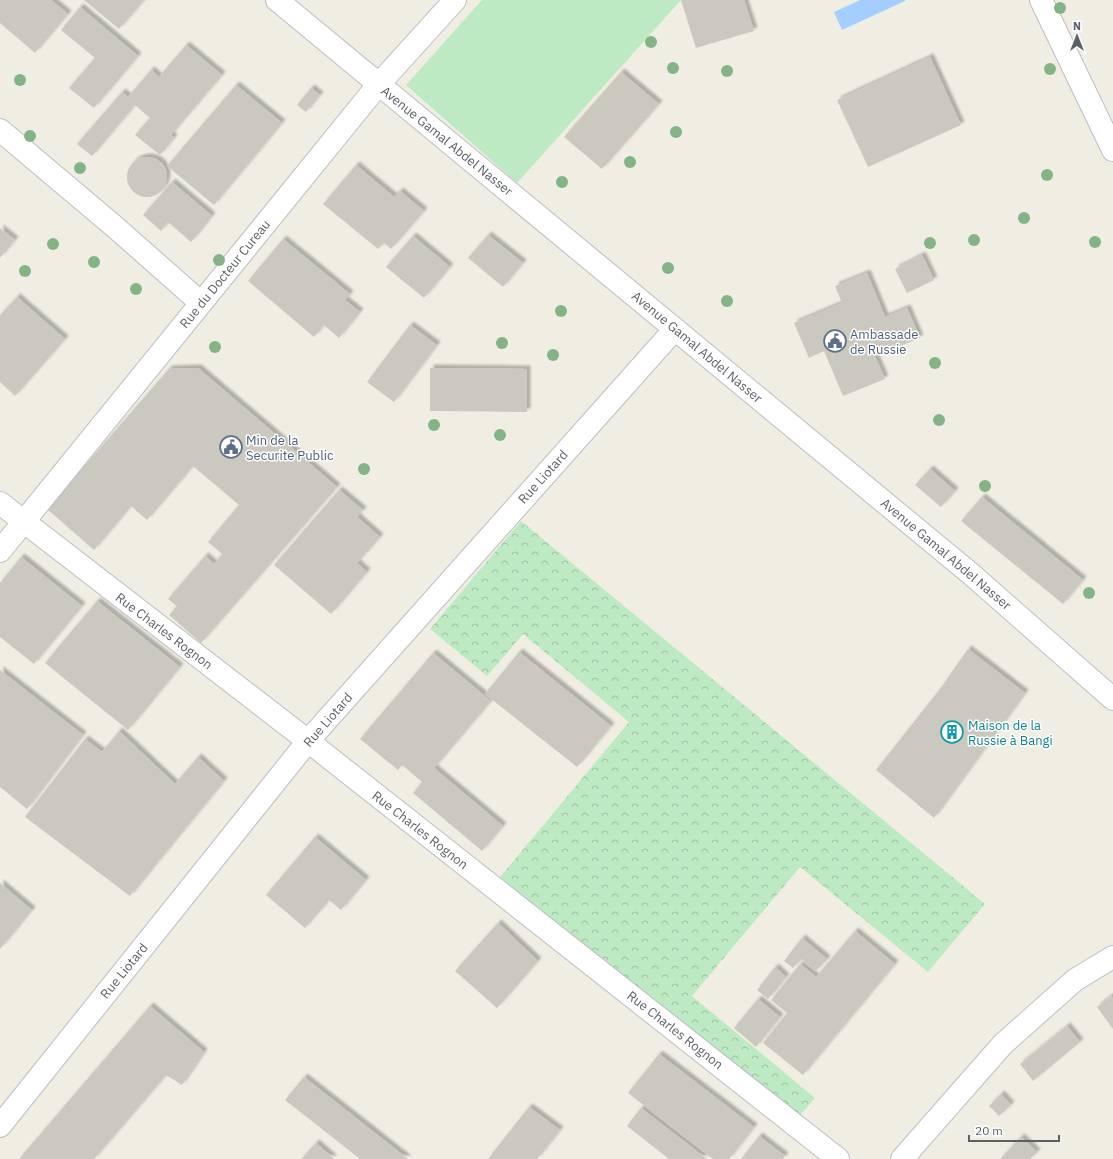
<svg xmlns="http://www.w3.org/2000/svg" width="1113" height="1159" viewBox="0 0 1113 1159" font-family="'IBM Plex Sans',sans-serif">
  <defs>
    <pattern id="park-crowns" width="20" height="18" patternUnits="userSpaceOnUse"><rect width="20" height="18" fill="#bdeac2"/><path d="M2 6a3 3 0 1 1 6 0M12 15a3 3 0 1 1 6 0" fill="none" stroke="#9dc1a1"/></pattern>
    <filter id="shadow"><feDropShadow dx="3.5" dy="-3.5" stdDeviation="1" flood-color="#0004"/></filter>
  </defs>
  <rect width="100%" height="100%" fill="#f0eee3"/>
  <path fill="url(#park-crowns)" d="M 521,521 L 985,904 L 928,972 L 800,867 L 692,996 L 815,1098 L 795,1121 L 500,877 L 629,722 L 523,634 L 487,676 L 430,629 Z"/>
  <path fill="#bdeac2" d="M 482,0 L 681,0 L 517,183 L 406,85 Z"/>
  <path fill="#a4ceff" d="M 860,0 L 905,0 L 905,1 L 842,30 L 834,12 Z"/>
  <path fill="#cbc8c0" filter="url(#shadow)" d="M 0,0 L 51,0 L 68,14 L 35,53 L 0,23 Z
    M 84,0 L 144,0 L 119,29 Z
    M 681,0 L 744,0 L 754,31 L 696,48 Z
    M 80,7 L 138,56 L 94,108 L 69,88 L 95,58 L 61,30 Z
    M 186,45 L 222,75 L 171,135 L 174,138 L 160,155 L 135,135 L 150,118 L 135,105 L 92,156 L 77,144 L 122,92 L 128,97 L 151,70 L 159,77 Z
    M 930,57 L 961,125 L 868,167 L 837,100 Z
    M 621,72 L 659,104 L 602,169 L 564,137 Z
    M 236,85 L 282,123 L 214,205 L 167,166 Z
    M 311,88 L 320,95 L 306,112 L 297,105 Z
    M127 177a20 20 0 1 1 40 0a20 20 0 1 1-40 0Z
    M 356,165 L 394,197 L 400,191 L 424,211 L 391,249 L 384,243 L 378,249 L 323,204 Z
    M 172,182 L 212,216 L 191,242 L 168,222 L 161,231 L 143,215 Z
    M 0,228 L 15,240 L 0,258 Z
    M 488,235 L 523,263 L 503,287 L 468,258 Z
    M 413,236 L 450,267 L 424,298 L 386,267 Z
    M 283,239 L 350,294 L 345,300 L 360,312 L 339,338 L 324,325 L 314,337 L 248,281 Z
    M 922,255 L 934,280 L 907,293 L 895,269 Z
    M 867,273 L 885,317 L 907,308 L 920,338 L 875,356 L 885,379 L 843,396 L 824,351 L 809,358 L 794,323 L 842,303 L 835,286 Z
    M 17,297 L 65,339 L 15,396 L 0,382 L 0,315 Z
    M 410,325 L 437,345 L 394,402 L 367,382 Z
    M 198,368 L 337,487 L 201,643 L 169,615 L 177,606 L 168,599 L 205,556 L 214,564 L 222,554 L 208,542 L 239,505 L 193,466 L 147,520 L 131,506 L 94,550 L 47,509 L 169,369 Z
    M 430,368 L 527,369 L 527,412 L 430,411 Z
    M 930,469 L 955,491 L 941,507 L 915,485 Z
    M 339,490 L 363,510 L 357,517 L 380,537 L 357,563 L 367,572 L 331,614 L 274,565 Z
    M 982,497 L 1083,580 L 1063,604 L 961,521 Z
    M 21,557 L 82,606 L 34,664 L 0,637 L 0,583 Z
    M 97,601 L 180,667 L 128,730 L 45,663 Z
    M 968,649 L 1025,693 L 934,818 L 876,770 L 940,689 Z
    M 519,652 L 611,726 L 577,767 L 485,694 Z
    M 433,653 L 491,701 L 434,768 L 503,826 L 482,851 L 413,793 L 422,782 L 402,765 L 398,770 L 360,739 Z
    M 0,670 L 83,735 L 27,809 L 0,787 Z
    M 119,731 L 175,784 L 198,757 L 224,781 L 130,896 L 25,817 L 85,739 L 102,752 Z
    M 315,837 L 366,880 L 341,910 L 329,900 L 305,928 L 266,895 Z
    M 0,883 L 32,910 L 0,949 Z
    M 498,923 L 538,961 L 497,1008 L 455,971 Z
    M 855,931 L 895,964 L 803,1075 L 763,1043 L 787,1013 L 771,1000 L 800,964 L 816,977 Z
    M 802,938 L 827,959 L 816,971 L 801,959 L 793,968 L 784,961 Z
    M 775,967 L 786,977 L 768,999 L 757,990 Z
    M 1111,996 L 1113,998 L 1113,1029 L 1097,1007 Z
    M 758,999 L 780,1017 L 756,1047 L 734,1028 Z
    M 150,1006 L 204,1052 L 182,1085 L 166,1075 L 94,1159 L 19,1159 Z
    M 1067,1026 L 1080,1042 L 1033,1081 L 1020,1064 Z
    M 659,1054 L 754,1127 L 729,1159 L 713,1159 L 628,1093 Z
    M 304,1077 L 408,1159 L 360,1159 L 285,1100 Z
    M 1001,1094 L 1011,1105 L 999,1116 L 989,1106 Z
    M 529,1107 L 560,1130 L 537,1159 L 488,1159 Z
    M 641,1108 L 707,1159 L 669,1159 L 627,1126 Z
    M 759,1136 L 785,1156 L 783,1159 L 741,1159 Z
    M 1021,1137 L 1037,1152 L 1030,1159 L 1000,1159 Z
    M 316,1143 L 334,1159 L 301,1159 Z"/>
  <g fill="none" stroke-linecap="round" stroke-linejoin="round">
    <g stroke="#bbbdc4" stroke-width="24">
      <path id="street" d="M 277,0 L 971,574 L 1113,699
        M 1041,0 L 1113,150
        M 0,130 L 115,227 L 201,303
        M 0,503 L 308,741 L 838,1159
        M 0,551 L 378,85 L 455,0
        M 0,1126 L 308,741 L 675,329"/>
    </g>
    <g stroke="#bcbfc6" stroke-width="24">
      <path id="secondary" d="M 902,1159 L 1003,1044 L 1075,980 L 1113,957"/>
    </g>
    <use href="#street" stroke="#fff" stroke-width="22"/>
    <use href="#secondary" stroke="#fff" stroke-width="22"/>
  </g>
  <g fill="#84b486">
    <circle cx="1060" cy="8" r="6"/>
    <circle cx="651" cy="42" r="6"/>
    <circle cx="673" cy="68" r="6"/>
    <circle cx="1050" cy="69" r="6"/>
    <circle cx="727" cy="71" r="6"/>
    <circle cx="20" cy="80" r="6"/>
    <circle cx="676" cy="132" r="6"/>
    <circle cx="30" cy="136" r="6"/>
    <circle cx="630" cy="162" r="6"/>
    <circle cx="80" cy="168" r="6"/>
    <circle cx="1047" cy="175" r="6"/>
    <circle cx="562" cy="182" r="6"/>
    <circle cx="1024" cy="218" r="6"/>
    <circle cx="974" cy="240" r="6"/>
    <circle cx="1095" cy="242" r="6"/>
    <circle cx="930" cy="243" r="6"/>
    <circle cx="53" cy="244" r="6"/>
    <circle cx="219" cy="260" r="6"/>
    <circle cx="94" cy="262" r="6"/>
    <circle cx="668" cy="268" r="6"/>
    <circle cx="25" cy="271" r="6"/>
    <circle cx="136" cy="289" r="6"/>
    <circle cx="727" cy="301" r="6"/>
    <circle cx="561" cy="311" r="6"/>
    <circle cx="502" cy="343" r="6"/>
    <circle cx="215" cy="347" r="6"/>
    <circle cx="553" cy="355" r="6"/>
    <circle cx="935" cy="363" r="6"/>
    <circle cx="939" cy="420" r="6"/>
    <circle cx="434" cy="425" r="6"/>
    <circle cx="500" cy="435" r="6"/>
    <circle cx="364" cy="469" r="6"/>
    <circle cx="985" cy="486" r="6"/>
    <circle cx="1089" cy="593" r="6"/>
  </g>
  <defs>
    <g id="civic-ring" transform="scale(1.15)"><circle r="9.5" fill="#fff" stroke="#5c6f8a" stroke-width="1.5"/><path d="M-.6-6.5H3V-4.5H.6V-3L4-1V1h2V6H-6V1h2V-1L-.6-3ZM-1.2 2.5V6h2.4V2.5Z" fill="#5c6f8a"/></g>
    <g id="building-ring" transform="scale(1.15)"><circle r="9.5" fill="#fff" stroke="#0f9aa8" stroke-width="1.5"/><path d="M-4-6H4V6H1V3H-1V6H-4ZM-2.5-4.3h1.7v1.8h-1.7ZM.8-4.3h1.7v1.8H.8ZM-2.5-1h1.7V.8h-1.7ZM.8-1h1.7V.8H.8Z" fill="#0f9aa8"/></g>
  </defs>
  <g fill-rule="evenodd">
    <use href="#civic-ring" x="835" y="341"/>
    <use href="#civic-ring" x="231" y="447"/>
    <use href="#building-ring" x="952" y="732"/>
  </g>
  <g text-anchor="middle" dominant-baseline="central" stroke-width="3" stroke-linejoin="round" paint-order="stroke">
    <g font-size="13" fill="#5b5f66" stroke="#fff">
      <text transform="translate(447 141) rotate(39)">Avenue Gamal Abdel Nasser</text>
      <text transform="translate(225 274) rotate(-51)">Rue du Docteur Cureau</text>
      <text transform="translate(697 347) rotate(40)">Avenue Gamal Abdel Nasser</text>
      <text transform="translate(543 477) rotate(-48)">Rue Liotard</text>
      <text transform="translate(946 554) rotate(40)">Avenue Gamal Abdel Nasser</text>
      <text transform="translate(164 631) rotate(37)">Rue Charles Rognon</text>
      <text transform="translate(328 720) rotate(-49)">Rue Liotard</text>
      <text transform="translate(420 830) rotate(38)">Rue Charles Rognon</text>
      <text transform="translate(124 971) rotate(-51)">Rue Liotard</text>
      <text transform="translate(675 1030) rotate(38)">Rue Charles Rognon</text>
    </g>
    <g font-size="13" fill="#4e5e75" stroke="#fff" text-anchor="start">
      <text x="850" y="334">Ambassade<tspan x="850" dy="15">de Russie</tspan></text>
      <text x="246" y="440">Min de la<tspan x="246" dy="15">Securite Public</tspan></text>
    </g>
    <g font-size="13" fill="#0d838f" stroke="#fff" text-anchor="start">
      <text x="968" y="725">Maison de la<tspan x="968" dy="15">Russie à Bangi</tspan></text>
    </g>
  </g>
  <g transform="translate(1077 36)" stroke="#ffffff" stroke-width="3" paint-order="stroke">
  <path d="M0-3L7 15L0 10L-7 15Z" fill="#5b5f66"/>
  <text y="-6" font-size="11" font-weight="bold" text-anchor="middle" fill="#5b5f66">N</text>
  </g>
  <path d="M969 1135v6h90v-6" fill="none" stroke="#5b5f66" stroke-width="2"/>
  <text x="975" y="1135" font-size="12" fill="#5b5f66" stroke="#ffffff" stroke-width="3" paint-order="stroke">20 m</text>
</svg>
